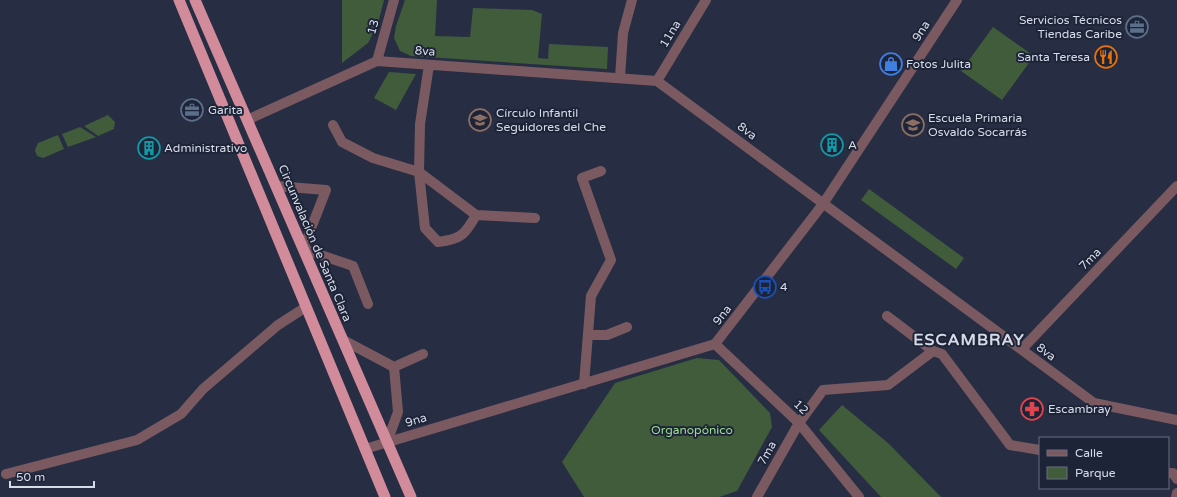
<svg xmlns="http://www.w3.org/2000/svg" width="1177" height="497" viewBox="0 0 1177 497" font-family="'Varela Round',sans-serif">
  <rect width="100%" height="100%" fill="#272e43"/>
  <path fill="#405c3b" d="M 342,0 L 384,0 L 378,23 L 368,43 L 342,63 Z
    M 405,0 L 437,0 L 435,36 L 470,37 L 473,8 L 532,10 L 542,14 L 538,58 L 548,59 L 549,44 L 608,47 L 607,69 L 411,56 L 400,51 L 394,38 L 396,26 Z
    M 993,27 L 1034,56 L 1002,100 L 961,71 Z
    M 389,72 L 416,74 L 396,110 L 374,98 Z
    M 108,115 L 115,122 L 114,129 L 98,136 L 84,126 Z
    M 80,127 L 96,137 L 68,147 L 62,134 Z
    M 58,135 L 64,149 L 43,158 L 37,156 L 35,150 L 38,143 Z
    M 869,189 L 964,258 L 956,269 L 861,200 Z
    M 697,358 L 719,360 L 770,413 L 772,427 L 737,491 L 719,497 L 584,497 L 562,462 L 615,383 Z
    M 842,405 L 888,443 L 941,497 L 881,497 L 819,430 Z"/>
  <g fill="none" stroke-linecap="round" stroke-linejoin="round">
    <path stroke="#7a5a60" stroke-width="10" d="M 377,61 L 394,0
      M 429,65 L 420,124 L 419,172 L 425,228 L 438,242 C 461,239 465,235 476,215
      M 620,78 L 623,33 L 632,0
      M 657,81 L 706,0
      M 247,120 L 377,61 L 657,81 L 1094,403 L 1177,420
      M 333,125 L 342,142 L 373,158 L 419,172 L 476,215 L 535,218
      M 276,186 L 326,190 L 303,249 L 353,266 L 368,304
      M 887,316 L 933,351 L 942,354 L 1010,445 L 1040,450
      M 588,335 L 607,335 L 627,327
      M 343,340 L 394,367 L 398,412 L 387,442
      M 715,344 L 799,423 L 859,497
      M 1022,349 L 1177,186
      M 394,367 L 423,354
      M 584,384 L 591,296 L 611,260 L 582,178 L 601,171
      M 365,449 L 715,344 L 823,204 L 957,0
      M 1168,473 L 1173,473 L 1177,479
      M 6,474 L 137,440 L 181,414 L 203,389 L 278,325 L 306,307
      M 757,497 L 799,423 L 823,390 L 888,385 L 933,351
      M 1176,497 L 1177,493"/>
    <path stroke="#d28b9a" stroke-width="11" d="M 179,0 L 385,497
      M 195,0 L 411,497"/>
  </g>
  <defs>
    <g id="office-ring" transform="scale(1.15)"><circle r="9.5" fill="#1e2438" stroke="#5c6f8a" stroke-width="1.5"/><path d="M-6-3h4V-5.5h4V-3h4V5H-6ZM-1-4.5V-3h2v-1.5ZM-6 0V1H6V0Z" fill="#5c6f8a"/></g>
    <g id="restaurant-ring" transform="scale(1.15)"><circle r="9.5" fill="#1e2438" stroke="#e8710a" stroke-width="1.5"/><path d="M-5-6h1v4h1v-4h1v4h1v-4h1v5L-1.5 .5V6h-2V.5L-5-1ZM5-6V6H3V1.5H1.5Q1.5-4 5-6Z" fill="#e8710a"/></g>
    <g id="shop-ring" transform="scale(1.15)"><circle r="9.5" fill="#1e2438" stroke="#3f7fe0" stroke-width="1.5"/><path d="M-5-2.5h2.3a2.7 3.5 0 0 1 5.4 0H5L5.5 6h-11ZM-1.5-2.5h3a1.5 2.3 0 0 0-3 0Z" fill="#3f7fe0"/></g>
    <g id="school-ring" transform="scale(1.15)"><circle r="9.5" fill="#1e2438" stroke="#8d6e63" stroke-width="1.5"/><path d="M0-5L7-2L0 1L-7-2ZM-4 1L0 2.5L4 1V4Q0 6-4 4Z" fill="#8d6e63"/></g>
    <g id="building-ring" transform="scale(1.15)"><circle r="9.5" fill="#1e2438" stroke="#0f9aa8" stroke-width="1.5"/><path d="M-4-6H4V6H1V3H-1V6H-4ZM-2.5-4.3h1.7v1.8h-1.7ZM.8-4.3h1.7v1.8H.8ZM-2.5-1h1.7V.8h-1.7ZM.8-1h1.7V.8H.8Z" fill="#0f9aa8"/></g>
    <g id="bus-ring" transform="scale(1.15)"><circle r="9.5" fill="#1e2438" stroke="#1a4fb4" stroke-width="1.5"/><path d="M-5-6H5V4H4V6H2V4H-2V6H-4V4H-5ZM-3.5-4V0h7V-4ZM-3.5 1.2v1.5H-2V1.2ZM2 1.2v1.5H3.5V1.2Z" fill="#1a4fb4"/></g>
    <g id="pharmacy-ring" transform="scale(1.15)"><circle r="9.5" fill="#1e2438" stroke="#e0444e" stroke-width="1.5"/><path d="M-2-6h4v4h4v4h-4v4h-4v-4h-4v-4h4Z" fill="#e0444e"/></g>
  </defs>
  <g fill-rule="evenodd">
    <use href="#office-ring" x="1137" y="27"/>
    <use href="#restaurant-ring" x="1106" y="57"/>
    <use href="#shop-ring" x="891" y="64"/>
    <use href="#office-ring" x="192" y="110"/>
    <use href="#school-ring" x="480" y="120"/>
    <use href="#school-ring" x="913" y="125"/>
    <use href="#building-ring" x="832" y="145"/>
    <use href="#building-ring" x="149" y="148"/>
    <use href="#bus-ring" x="765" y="287"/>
    <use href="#pharmacy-ring" x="1032" y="409"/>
  </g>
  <g text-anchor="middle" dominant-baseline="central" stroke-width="4" stroke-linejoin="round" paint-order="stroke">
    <g font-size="12" fill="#d6dbe8" stroke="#1e2438" text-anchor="start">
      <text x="1122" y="20" text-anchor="end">Servicios Técnicos<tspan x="1122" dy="14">Tiendas Caribe</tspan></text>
      <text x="1090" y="57" text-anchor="end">Santa Teresa</text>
      <text x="906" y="64">Fotos Julita</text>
      <text x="208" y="110">Garita</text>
      <text x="496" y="113">Círculo Infantil<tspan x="496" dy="14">Seguidores del Che</tspan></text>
      <text x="928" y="118">Escuela Primaria<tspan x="928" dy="14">Osvaldo Socarrás</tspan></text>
      <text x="848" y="145">A</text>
      <text x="164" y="148">Administrativo</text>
      <text x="780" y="287">4</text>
      <text x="1048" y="409">Escambray</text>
    </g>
    <g font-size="12" fill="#d6dbe8" stroke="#1e2438">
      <text transform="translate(373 27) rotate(-74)">13</text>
      <text transform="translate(921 31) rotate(-57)">9na</text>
      <text transform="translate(670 34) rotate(-59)">11na</text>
      <text transform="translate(425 51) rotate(4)">8va</text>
      <text transform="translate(747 131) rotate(37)">8va</text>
      <text transform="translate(315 243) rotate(67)">Circunvalación de Santa Clara</text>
      <text transform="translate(1090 259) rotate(-46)">7ma</text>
      <text transform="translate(722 315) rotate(-52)">9na</text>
      <text transform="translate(1046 352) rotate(37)">8va</text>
      <text transform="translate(801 407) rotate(44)">12</text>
      <text transform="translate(416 420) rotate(-17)">9na</text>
      <text transform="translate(767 453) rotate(-61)">7ma</text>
    </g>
    <g font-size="12" fill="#9bdc8e" stroke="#1e2438">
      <text x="692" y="430">Organopónico</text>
    </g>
    <g font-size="16" font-weight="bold" letter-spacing="1" fill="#d6dbe8" stroke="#1e2438">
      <text x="969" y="340">ESCAMBRAY</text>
    </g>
  </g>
  <rect x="1039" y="437" width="130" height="52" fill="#1e2438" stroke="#686d7e"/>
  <rect x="1047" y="450" width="20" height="6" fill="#7a5a60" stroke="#686d7e"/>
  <text x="1075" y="457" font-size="12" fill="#d6dbe8">Calle</text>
  <rect x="1047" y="467" width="20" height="12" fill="#405c3b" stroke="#686d7e"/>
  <text x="1075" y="477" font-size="12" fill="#d6dbe8">Parque</text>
  <path d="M10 481v6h84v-6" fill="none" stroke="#d6dbe8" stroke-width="2"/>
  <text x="16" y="481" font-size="12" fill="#d6dbe8" stroke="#1e2438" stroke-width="3" paint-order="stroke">50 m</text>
</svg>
